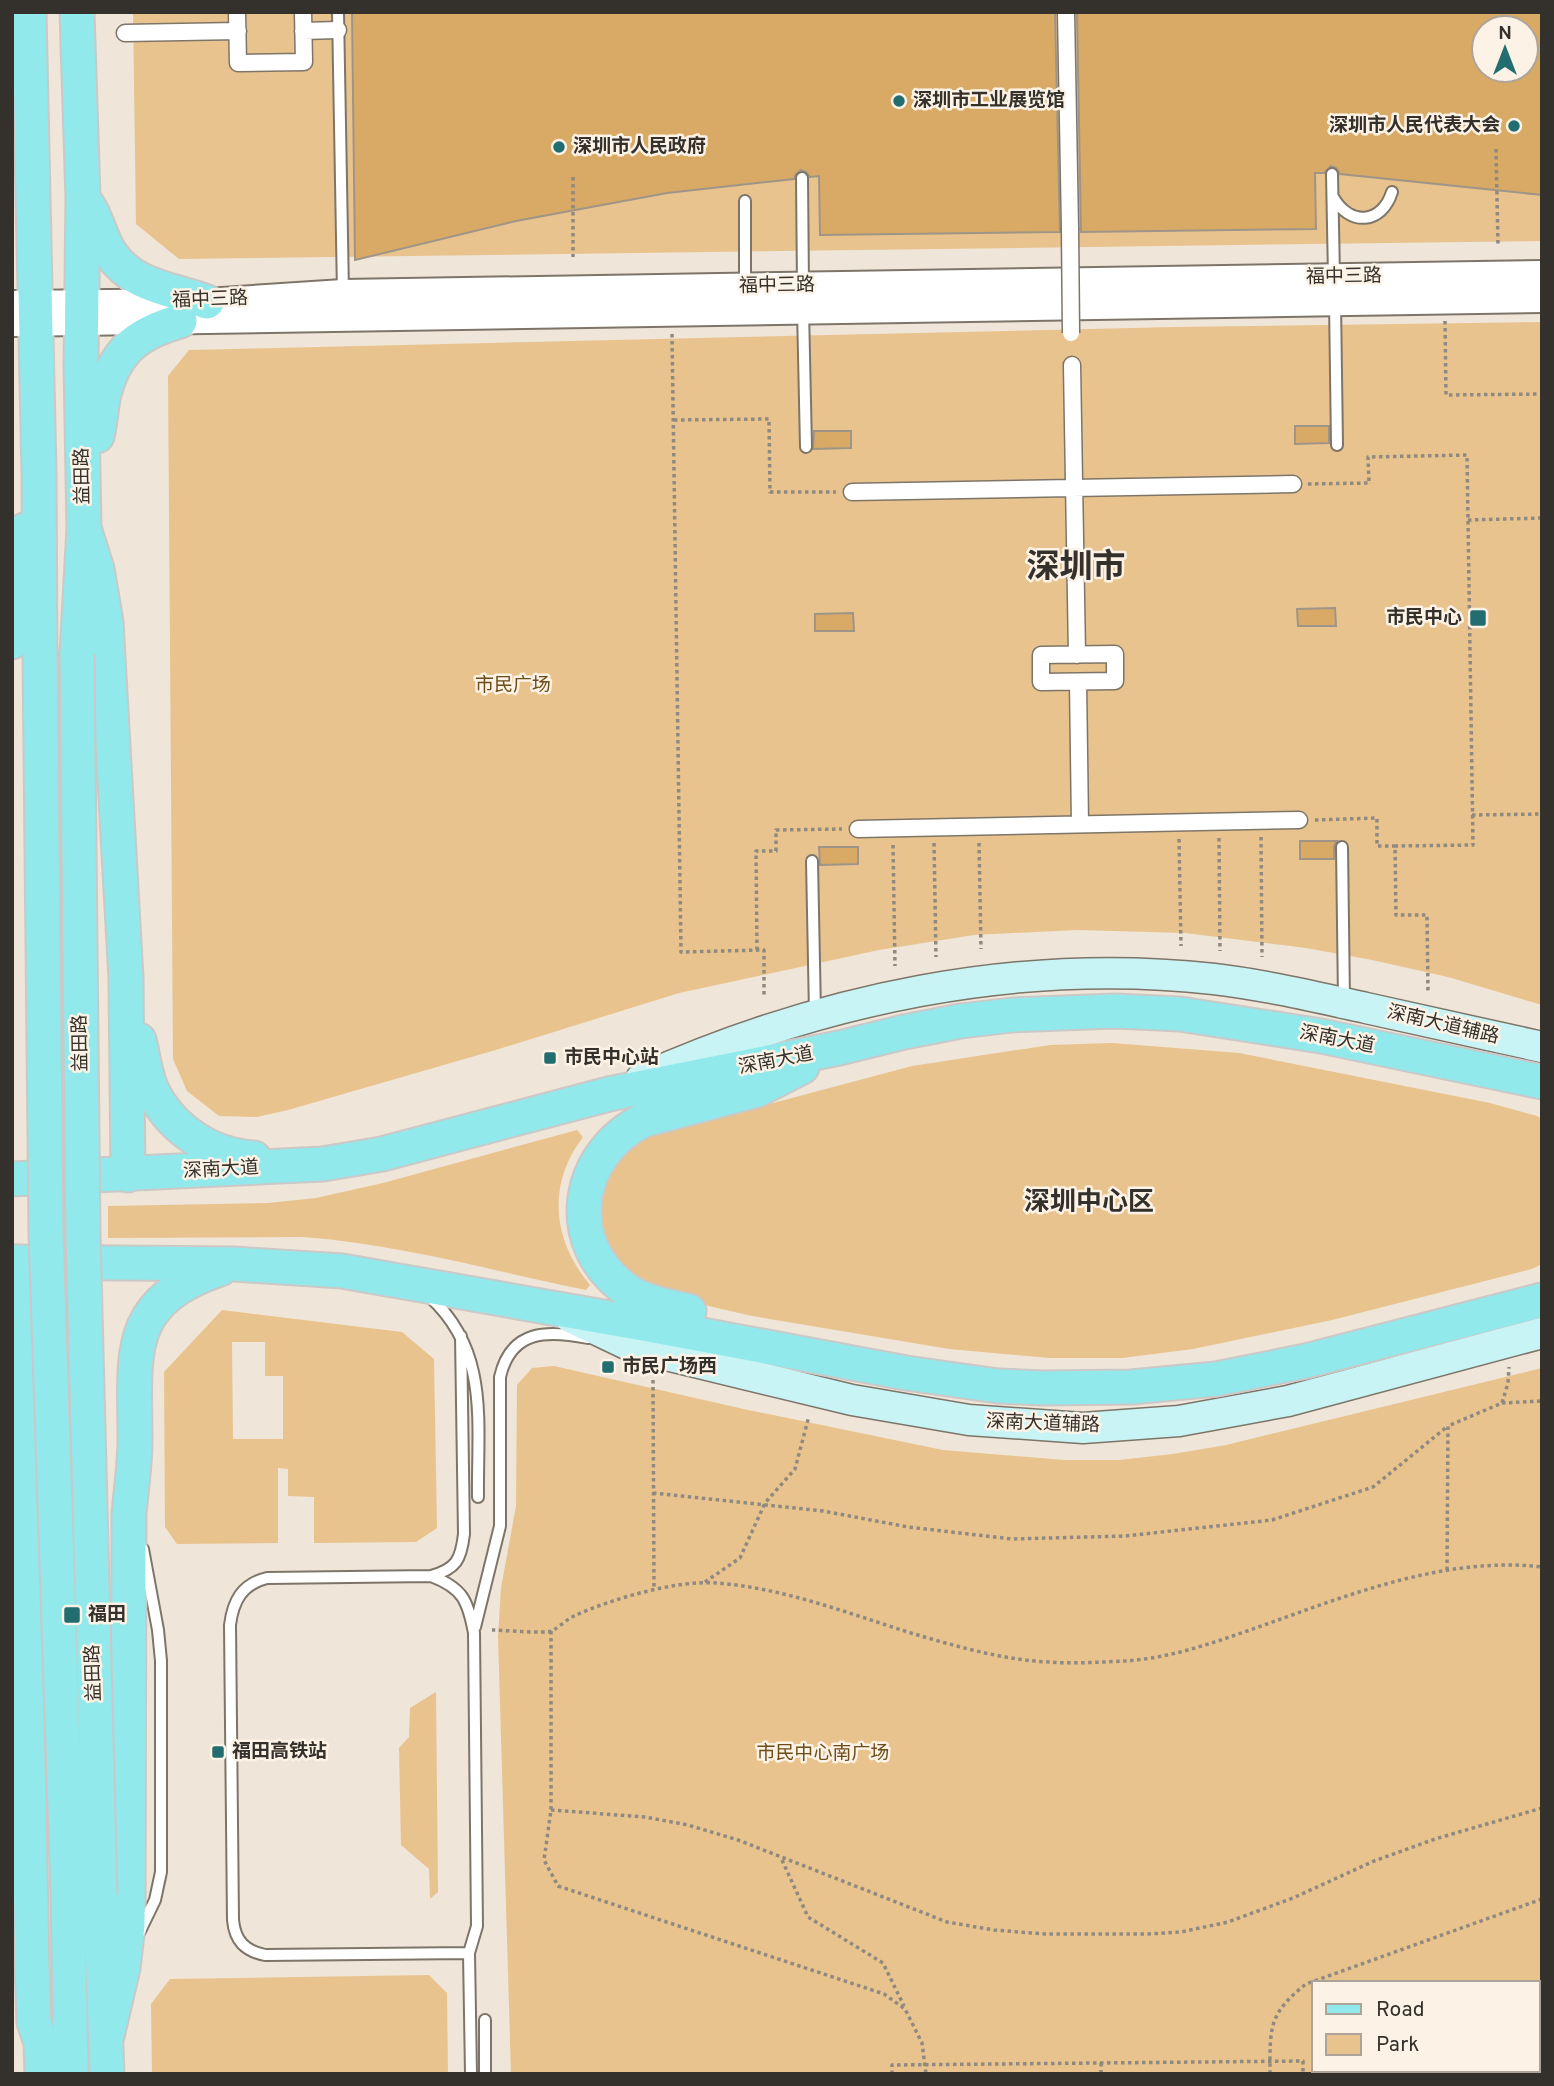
<svg xmlns="http://www.w3.org/2000/svg" width="1554" height="2086" viewBox="0 0 1554 2086" font-family="Overpass,'Noto Sans SC',sans-serif">
  <rect width="100%" height="100%" fill="#efe5d8"/>
  <path fill="#e9c38d" fill-rule="evenodd" d="M 133,12 L 1542,12 L 1542,241 L 179,259 L 136,224 ZM 1484,28 L 1526,28 L 1526,70 L 1484,70 Z
    M 1542,322 L 1542,1005 L 1448,977 L 1372,960 L 1306,948 L 1185,933 L 1077,930 L 974,935 L 879,950 L 679,993 L 499,1049 L 288,1110 L 257,1117 L 219,1116 L 187,1091 L 173,1059 L 168,376 L 189,350 L 1174,327 Z
    M 1112,1043 L 1239,1053 L 1490,1103 L 1537,1116 L 1542,1119 L 1542,1264 L 1532,1269 L 1332,1320 L 1193,1349 L 1122,1358 L 1049,1358 L 949,1349 L 752,1316 L 652,1293 L 632,1283 L 598,1227 L 604,1173 L 624,1151 L 653,1135 L 912,1066 L 1050,1045 Z
    M 577,1130 L 583,1137 C 547,1184 552,1240 590,1285 L 586,1290 C 493,1271 398,1244 303,1237 L 108,1238 L 108,1206 L 268,1203 L 316,1198 L 383,1183 Z
    M 222,1310 L 402,1332 L 434,1359 L 437,1528 L 416,1542 L 314,1543 L 314,1497 L 288,1496 L 288,1469 L 278,1468 L 278,1543 L 177,1544 L 165,1527 L 164,1372 ZM 232,1342 L 265,1342 L 265,1376 L 283,1376 L 283,1439 L 233,1439 Z
    M 554,1366 L 748,1410 L 943,1450 L 1064,1460 L 1119,1460 L 1173,1454 L 1226,1445 L 1542,1368 L 1542,2074 L 511,2074 L 498,1636 L 501,1588 L 516,1506 L 517,1385 L 532,1368 ZM 1314,1983 L 1538,1983 L 1538,2070 L 1314,2070 Z
    M 436,1692 L 438,1892 L 430,1899 L 429,1869 L 401,1845 L 399,1748 L 409,1737 L 410,1708 Z
    M 429,1975 L 447,1993 L 448,2074 L 152,2074 L 151,2004 L 170,1979 Z"/>
  <path fill="#d9aa65" stroke="#9e9588" stroke-width="2" fill-rule="evenodd" d="M 352,12 L 1055,12 L 1060,232 L 820,235 L 819,176 L 810,177 L 806,172 L 801,170 L 796,174 L 794,179 L 667,193 L 516,221 L 355,260 Z
    M 1077,12 L 1542,12 L 1542,195 L 1340,174 L 1336,168 L 1331,166 L 1324,173 L 1315,173 L 1316,229 L 1081,232 ZM 1484,28 L 1526,28 L 1526,70 L 1484,70 Z
    M 1295,426 L 1329,426 L 1329,443 L 1295,444 Z
    M 814,431 L 851,431 L 851,448 L 813,449 Z
    M 1335,608 L 1336,626 L 1298,626 L 1297,609 Z
    M 853,613 L 854,631 L 815,631 L 815,614 Z
    M 1300,841 L 1337,841 L 1334,846 L 1334,859 L 1300,859 Z
    M 819,847 L 858,847 L 858,864 L 820,865 Z"/>
  <g fill="none" stroke-linecap="round" stroke-linejoin="round">
    <g stroke="#7e7569" stroke-width="14">
      <path id="service" d="M 338,12 L 343,293
        M 1332,174 L 1334,276
        M 802,178 L 803,286
        M 1333,197 C 1350,227 1382,224 1392,192
        M 745,201 L 745,287
        M 1335,302 L 1337,445
        M 803,309 L 806,447
        M 1342,847 L 1344,1000
        M 812,861 L 815,1013
        M 430,1297 C 490,1352 477,1423 478,1497
        M 461,1336 L 464,1534 C 461,1560 456,1569 431,1576 L 267,1578 C 242,1584 233,1601 230,1625 L 233,1920 C 235,1941 245,1951 265,1955 L 469,1953
        M 431,1576 C 463,1588 468,1601 474,1633 L 477,1926 L 469,1953 L 471,2074
        M 475,1627 L 500,1526 L 500,1377 C 511,1329 548,1330 588,1338
        M 139,1933 L 155,1900 L 161,1872 L 161,1661 L 158,1630 L 143,1549
        M 485,2020 L 485,2074"/>
    </g>
    <g stroke="#7e7569" stroke-width="19">
      <path id="pedestrian" d="M 237,12 L 238,63 L 304,62 L 303,12
        M 1066,12 L 1070,228
        M 303,31 L 338,30
        M 125,33 L 238,31
        M 1072,365 L 1077,655
        M 852,492 L 1293,484
        M 1115,654 L 1115,681 L 1041,682 L 1041,655 Z
        M 1078,682 L 1080,824
        M 858,829 L 1299,820"/>
    </g>
    <g stroke="#7e7569" stroke-width="30">
      <path id="tertiary" d="M 12,304 L 207,302 L 343,293 L 1542,274
        M 12,323 L 1542,299"/>
    </g>
    <g stroke="#7e7569" stroke-width="33">
      <path id="secondary" d="M 641,1079 C 820,999 1018,957 1214,979 C 1265,985 1316,997 1366,1008 C 1424,1021 1483,1034 1542,1047
        M 570,1317 L 633,1347 L 852,1400 L 969,1420 L 1083,1428 L 1179,1421 L 1288,1401 L 1542,1333"/>
    </g>
    <g stroke="#cac9c8" stroke-width="37">
      <path id="primary" d="M 29,12 L 39,474 L 40,655
        M 87,204 C 98,219 100,239 111,254 C 133,287 173,289 207,302
        M 97,436 C 100,424 101,411 103,398 C 114,352 135,334 180,321
        M 84,528 L 97,569 L 106,622 L 126,978 L 128,1175
        M 12,642 L 15,580 L 25,530
        M 77,654 L 84,528 L 81,366 L 83,198 L 77,12
        M 139,1040 C 143,1056 145,1073 151,1088 C 170,1129 210,1155 254,1158
        M 12,1179 L 323,1164 L 382,1154 L 609,1094 L 839,1048 L 904,1032 L 961,1021 L 1012,1015 L 1115,1011 L 1180,1014 L 1321,1036 L 1542,1082
        M 12,1262 L 234,1264 L 342,1271 L 649,1325 L 906,1373 L 998,1386 L 1043,1388 L 1131,1387 L 1216,1379 L 1306,1361 L 1542,1300
        M 18,1262 L 32,1965 L 34,2022 L 41,2043 L 42,2074
        M 689,1311 C 669,1306 646,1303 628,1291 C 561,1245 574,1154 644,1120 L 757,1090 L 802,1067
        M 100,1895 L 107,2074
        M 68,1898 L 71,2074
        M 107,2036 L 123,1968 L 128,1925 L 129,1514 C 131,1490 135,1465 135,1440 C 135,1353 123,1302 220,1269"/>
    </g>
    <path stroke="#908980" stroke-width="3.5" stroke-dasharray="3.5 3.5" stroke-linecap="butt" d="M 1496,149 L 1498,244
      M 573,177 L 573,257
      M 1445,321 L 1446,395 L 1542,394
      M 672,334 L 681,952 L 764,950 L 764,997
      M 674,420 L 769,419 L 770,492 L 836,492
      M 1308,484 L 1369,483 L 1368,457 L 1467,455 L 1473,845 L 1395,846 L 1396,915 L 1427,915 L 1428,992
      M 1468,520 L 1542,518
      M 1472,815 L 1542,814
      M 1315,820 L 1377,818 L 1377,846 L 1395,846
      M 1261,837 L 1262,957
      M 1219,838 L 1220,951
      M 1179,839 L 1181,946
      M 934,843 L 936,957
      M 979,843 L 981,949
      M 893,845 L 895,966
      M 757,950 L 756,851 L 776,851 L 776,830 L 842,829
      M 653,1380 L 654,1589
      M 1502,1403 L 1542,1401
      M 653,1493 L 823,1511 L 908,1527 L 1012,1539 L 1125,1536 L 1272,1520 L 1373,1487 L 1448,1426
      M 1447,1570 L 1448,1426 L 1502,1403 L 1508,1383 L 1509,1367
      M 705,1582 L 740,1558 L 765,1503 L 795,1469 L 809,1416
      M 492,1630 C 503,1630 544,1634 552,1631 C 559,1627 566,1620 574,1616 C 611,1599 676,1580 716,1583 C 784,1588 847,1613 911,1633 C 955,1646 1003,1660 1049,1662 C 1074,1664 1101,1662 1125,1661 C 1174,1658 1221,1640 1267,1624 C 1353,1593 1449,1556 1542,1567
      M 551,1631 L 551,1810 L 544,1860 L 558,1886 L 884,1994 L 905,2009 L 922,2043 L 926,2074
      M 551,1810 L 645,1817 L 688,1825 L 738,1840 L 947,1922 L 994,1930 L 1045,1934 L 1148,1934 L 1181,1932 L 1228,1922 L 1293,1898 L 1374,1861 L 1435,1839 L 1542,1808
      M 782,1860 L 808,1917 L 883,1963 L 904,2006
      M 1101,2063 L 1101,2074
      M 892,2074 L 892,2065 L 1303,2061 L 1303,2074
      M 1270,2074 C 1270,2028 1268,2014 1306,1984 L 1542,1899"/>
    <use href="#service" stroke="#fff" stroke-width="10"/>
    <use href="#pedestrian" stroke="#fff" stroke-width="16"/>
    <use href="#tertiary" stroke="#fff" stroke-width="26"/>
    <use href="#secondary" stroke="#c8f4f5" stroke-width="30"/>
    <use href="#primary" stroke="#91e9eb" stroke-width="33"/>
    <g stroke="#7e7569" stroke-width="19" stroke-linecap="butt">
      <path id="pedestrian-bridge" d="M 1070,228 L 1071,333"/>
    </g>
    <g stroke="#cac9c8" stroke-width="37" stroke-linecap="butt">
      <path id="primary-bridge" d="M 77,654 L 83,1234 L 100,1895
        M 40,655 L 46,1233 L 68,1898"/>
    </g>
    <use href="#pedestrian-bridge" stroke="#fff" stroke-width="16"/>
    <use href="#primary-bridge" stroke="#91e9eb" stroke-width="33"/>
  </g>
  <g fill="#226d6f" stroke="#fcf2e5" stroke-width="2.5">
    <circle cx="899" cy="101" r="7"/>
    <circle cx="1514" cy="126" r="7"/>
    <circle cx="559" cy="147" r="7"/>
    <rect x="1469" y="609" width="18" height="18" rx="3.5"/>
    <rect x="543" y="1051" width="14" height="14" rx="3.5"/>
    <rect x="601" y="1360" width="14" height="14" rx="3.5"/>
    <rect x="63" y="1606" width="18" height="18" rx="3.5"/>
    <rect x="211" y="1745" width="14" height="14" rx="3.5"/>
  </g>
  <g text-anchor="middle" dominant-baseline="central" stroke-width="5" stroke-linejoin="round" paint-order="stroke">
    <g font-size="19" font-weight="bold" fill="#34302b" stroke="#fcf2e5" text-anchor="start">
      <text x="913" y="101">深圳市工业展览馆</text>
      <text x="1500" y="126" text-anchor="end">深圳市人民代表大会</text>
      <text x="573" y="147">深圳市人民政府</text>
      <text x="1462" y="618" text-anchor="end">市民中心</text>
      <text x="564" y="1058">市民中心站</text>
      <text x="622" y="1367">市民广场西</text>
      <text x="88" y="1615">福田</text>
      <text x="232" y="1752">福田高铁站</text>
    </g>
    <g font-size="19" fill="#34302b" stroke="#fcf2e5">
      <text transform="translate(1344 277) rotate(-1)">福中三路</text>
      <text transform="translate(777 286) rotate(-1)">福中三路</text>
      <text transform="translate(210 300) rotate(-2)">福中三路</text>
      <text transform="translate(83 476) rotate(-91)">益田路</text>
      <text transform="translate(1443 1025) rotate(13)">深南大道辅路</text>
      <text transform="translate(1337 1040) rotate(11)">深南大道</text>
      <text transform="translate(81 1043) rotate(-91)">益田路</text>
      <text transform="translate(776 1061) rotate(-11)">深南大道</text>
      <text transform="translate(221 1170) rotate(-3)">深南大道</text>
      <text transform="translate(1043 1424) rotate(2)">深南大道辅路</text>
      <text transform="translate(94 1673) rotate(-92)">益田路</text>
    </g>
    <g font-size="19" fill="#6d4d19" stroke="#fcf2e5">
      <text x="513" y="686">市民广场</text>
      <text x="823" y="1754">市民中心南广场</text>
    </g>
    <g font-size="26" font-weight="bold" fill="#34302b" stroke="#fcf2e5">
      <text x="1089" y="1203">深圳中心区</text>
    </g>
    <g font-size="33" font-weight="bold" fill="#34302b" stroke="#fcf2e5">
      <text x="1076" y="569">深圳市</text>
    </g>
  </g>
  <rect width="1554" height="2086" fill="none" stroke="#34302b" stroke-width="28"/>
  <rect x="1312" y="1981" width="228" height="91" fill="#fcf2e5" stroke="#aca49b" stroke-width="2"/>
  <rect x="1326" y="2004" width="35" height="10" fill="#91e9eb" stroke="#aca49b" stroke-width="2"/>
  <text x="1376" y="2016" font-size="21" fill="#34302b">Road</text>
  <rect x="1326" y="2034" width="35" height="21" fill="#e9c38d" stroke="#aca49b" stroke-width="2"/>
  <text x="1376" y="2051" font-size="21" fill="#34302b">Park</text>
  <g transform="translate(1505 49)"><circle r="33" fill="#fcf2e5" stroke="#aca49b" stroke-width="2"/>
  <path d="M0-5L12 26L0 18L-12 26Z" fill="#226d6f"/>
  <text y="-10" font-size="19" font-weight="bold" text-anchor="middle" fill="#34302b">N</text>
  </g>
</svg>
